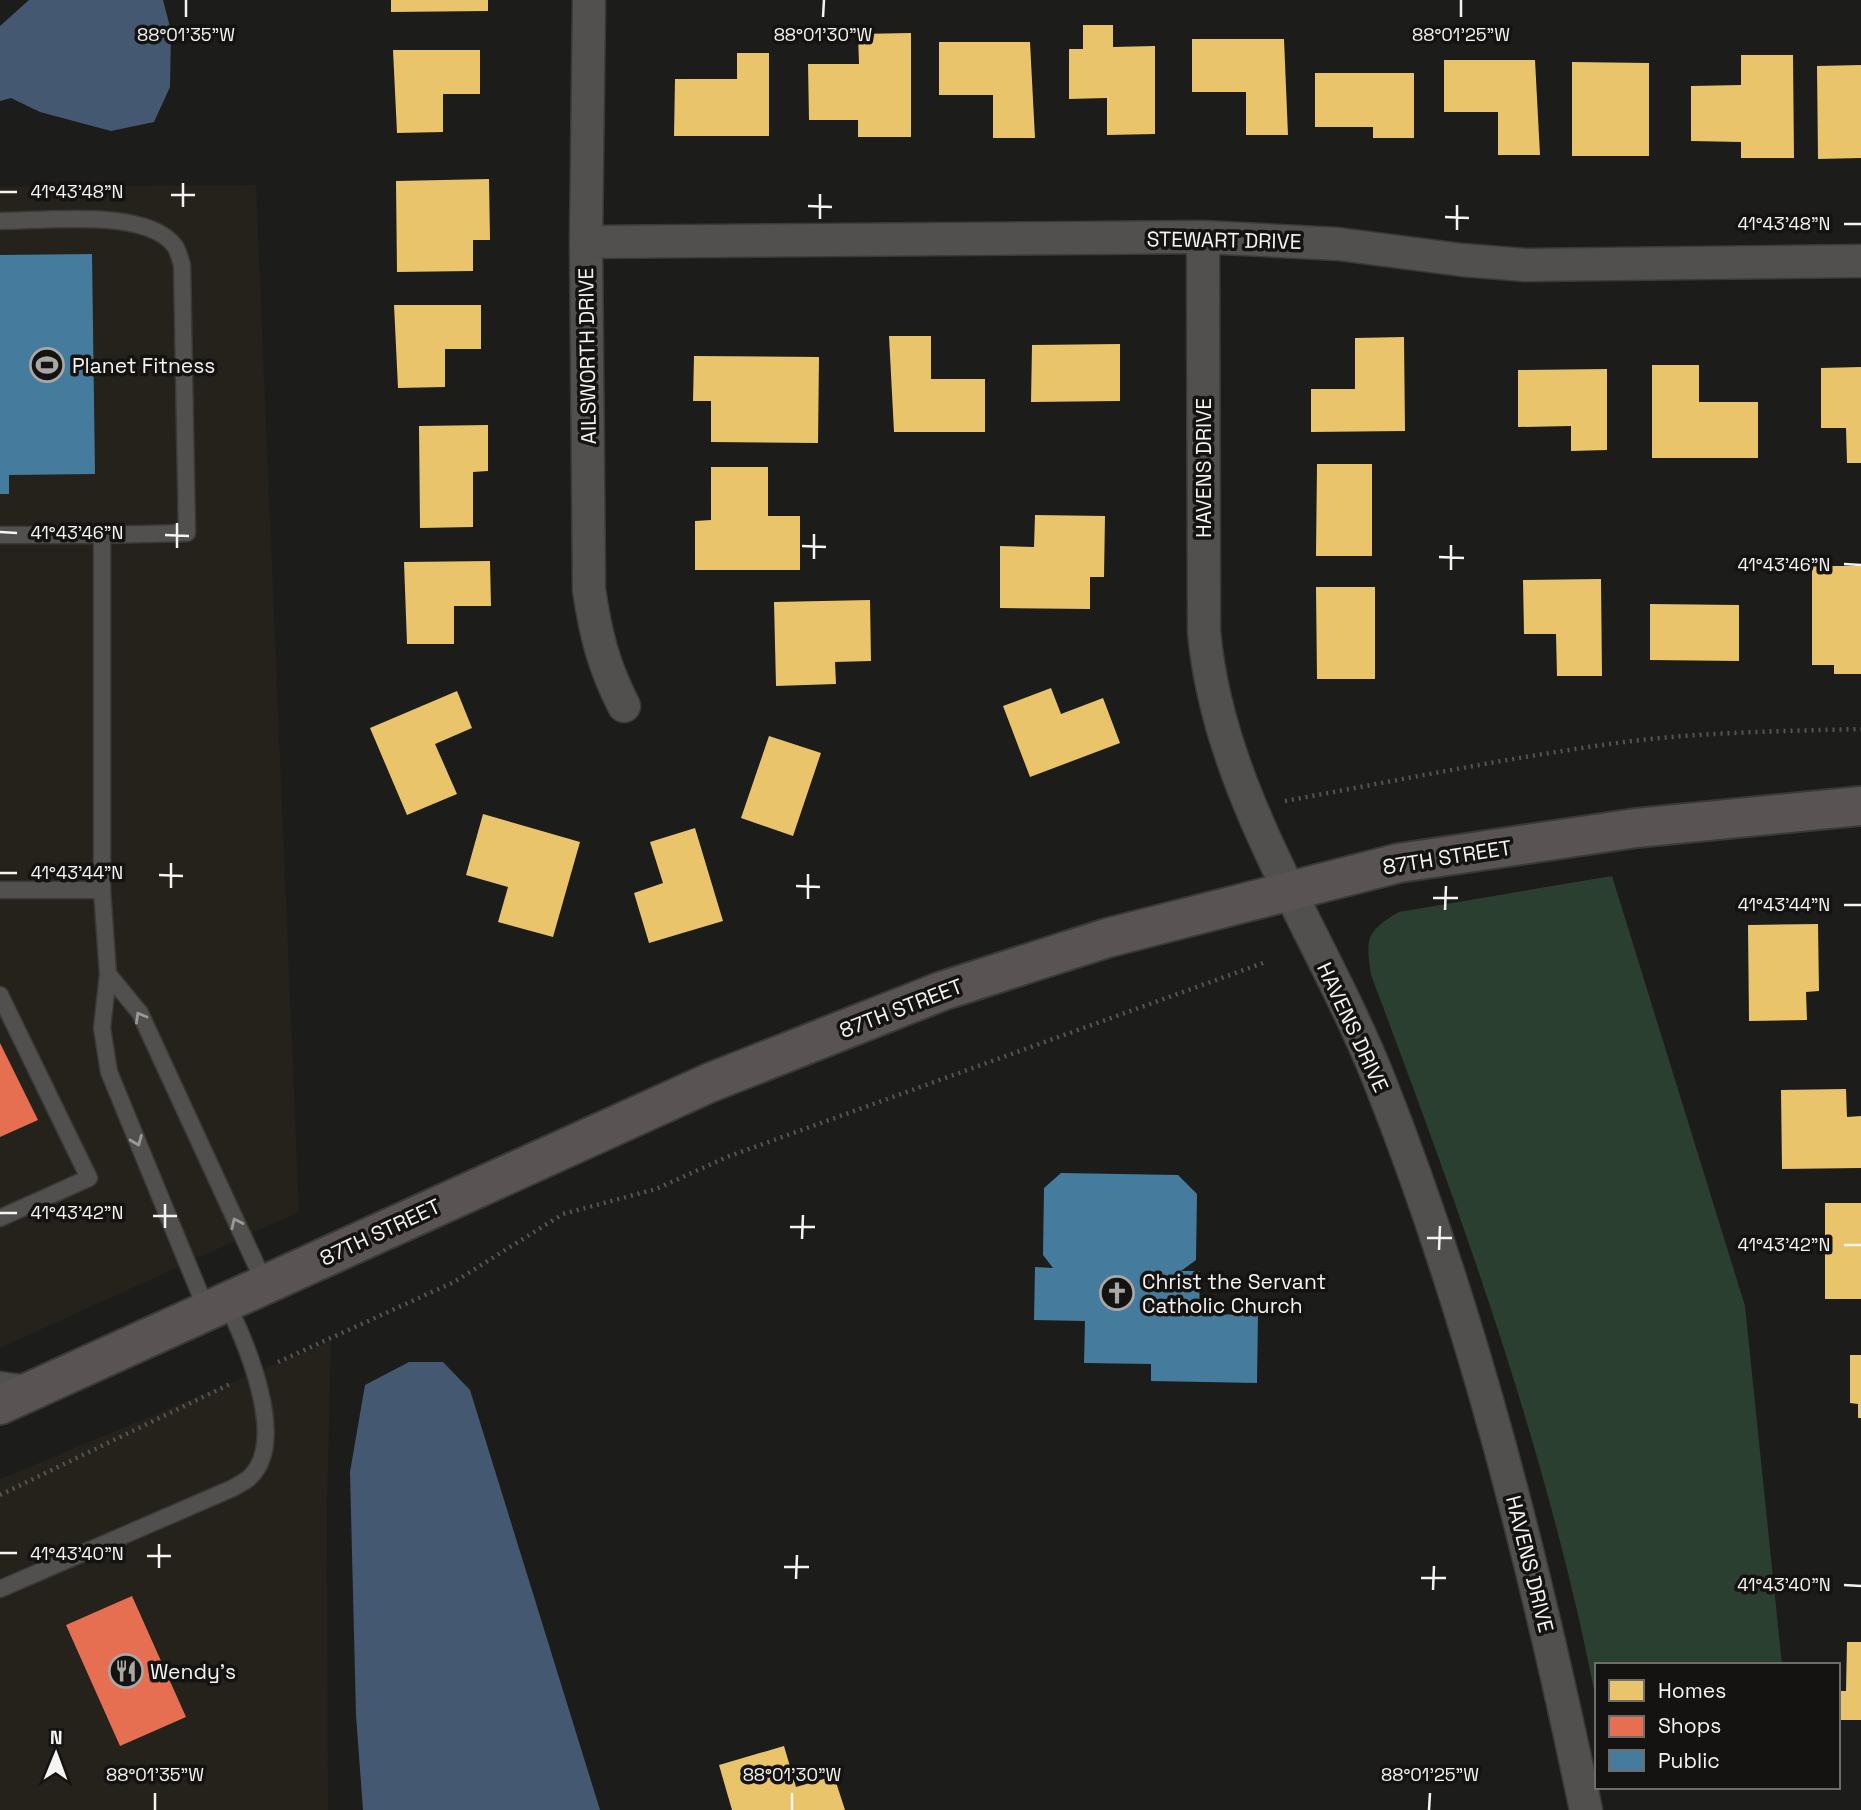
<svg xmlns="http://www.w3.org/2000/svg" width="1861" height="1810" viewBox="0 0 1861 1810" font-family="'Space Grotesk',sans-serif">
  <rect width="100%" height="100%" fill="#1c1c1b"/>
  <path fill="#24221b" d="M 256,185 L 299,1212 L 0,1348 L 0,187 Z
    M 331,1341 L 327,1509 L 328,1810 L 0,1810 L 0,1479 Z"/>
  <path fill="#2b3f31" d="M 1612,876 L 1745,1306 L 1782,1665 L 1597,1665 L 1597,1705 C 1549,1454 1461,1214 1371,975 C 1366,939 1365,932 1399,912 Z"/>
  <path fill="#445971" d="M 29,0 L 163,0 L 171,31 L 170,87 L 154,122 L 111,131 L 40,112 L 11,98 L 0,101 L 0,26 Z
    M 409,1362 L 443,1362 L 470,1390 L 600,1810 L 363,1810 L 356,1715 L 350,1472 L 365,1385 Z"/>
  <path fill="#e9c46a" d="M 391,0 L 488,0 L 488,11 L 391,12 Z
    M 1083,25 L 1113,25 L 1113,47 L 1155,46 L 1155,134 L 1107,135 L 1107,98 L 1069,99 L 1069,49 L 1083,49 Z
    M 911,33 L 911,137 L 858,137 L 858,120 L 809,120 L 808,64 L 859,64 L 858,34 Z
    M 1192,39 L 1284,39 L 1288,135 L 1246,135 L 1246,92 L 1192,92 Z
    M 939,42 L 1030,42 L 1035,138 L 993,138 L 993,95 L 939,95 Z
    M 393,50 L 480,50 L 480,94 L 443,94 L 443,132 L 397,133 Z
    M 737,53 L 769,53 L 769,136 L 674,136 L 675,79 L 737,79 Z
    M 1741,55 L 1793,55 L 1794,158 L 1741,158 L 1741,142 L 1691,141 L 1691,86 L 1741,85 Z
    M 1444,60 L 1535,60 L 1540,155 L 1498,155 L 1498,112 L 1444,112 Z
    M 1572,62 L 1649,63 L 1649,156 L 1572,156 Z
    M 1861,65 L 1861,158 L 1818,159 L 1817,66 Z
    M 1315,73 L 1414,73 L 1414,138 L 1373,138 L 1373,127 L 1315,127 Z
    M 489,179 L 490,240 L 473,240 L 473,271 L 397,272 L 396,181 Z
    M 394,305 L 481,305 L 481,349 L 445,349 L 445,387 L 398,388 Z
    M 889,336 L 931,336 L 931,379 L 985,379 L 985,432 L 894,432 Z
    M 1404,337 L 1405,431 L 1311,432 L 1311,389 L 1355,389 L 1355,338 Z
    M 1120,344 L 1120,401 L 1031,402 L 1032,345 Z
    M 694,356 L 819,357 L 818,443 L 711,442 L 711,401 L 693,401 Z
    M 1652,365 L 1699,365 L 1699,402 L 1758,402 L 1758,458 L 1652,458 Z
    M 1861,367 L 1861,463 L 1847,463 L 1846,428 L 1821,428 L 1821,368 Z
    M 1607,369 L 1607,450 L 1571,451 L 1571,426 L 1518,427 L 1518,370 Z
    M 488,425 L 488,471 L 473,472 L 473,527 L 420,528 L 419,426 Z
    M 1317,464 L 1372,464 L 1372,556 L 1316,556 Z
    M 711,467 L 768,467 L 768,516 L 800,516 L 800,570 L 695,570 L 695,521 L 711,520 Z
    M 1035,515 L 1105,516 L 1104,577 L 1090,577 L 1090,609 L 1000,608 L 1000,546 L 1034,547 Z
    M 490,561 L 491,606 L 454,606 L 454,644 L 407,644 L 404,562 Z
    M 1812,566 L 1861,566 L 1861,674 L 1834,674 L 1834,665 L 1812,665 Z
    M 1601,579 L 1602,676 L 1557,676 L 1556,634 L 1524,634 L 1523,580 Z
    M 1316,587 L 1375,587 L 1375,679 L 1317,679 Z
    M 870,600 L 871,661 L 835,662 L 836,684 L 776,686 L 774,602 Z
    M 1650,604 L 1739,605 L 1739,661 L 1650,660 Z
    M 1051,688 L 1061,714 L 1103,698 L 1120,743 L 1030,777 L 1003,706 Z
    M 457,691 L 472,728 L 435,744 L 457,794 L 407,815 L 370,728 Z
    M 769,736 L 821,753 L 793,836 L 741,818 Z
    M 483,814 L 580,842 L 553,937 L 498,922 L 508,887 L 466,875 Z
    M 695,828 L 723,921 L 649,943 L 634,893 L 663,883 L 650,842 Z
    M 1818,924 L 1819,991 L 1806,992 L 1807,1020 L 1749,1021 L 1748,925 Z
    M 1846,1089 L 1847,1117 L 1861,1116 L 1861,1168 L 1782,1169 L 1781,1090 Z
    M 1825,1203 L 1861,1203 L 1861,1299 L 1825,1299 Z
    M 1850,1355 L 1861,1355 L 1861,1418 L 1858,1418 L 1858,1404 L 1850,1403 Z
    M 1847,1642 L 1861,1642 L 1861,1720 L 1838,1720 L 1838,1691 L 1846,1691 Z
    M 784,1746 L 796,1787 L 834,1776 L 845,1810 L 732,1810 L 719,1765 Z"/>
  <path fill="#e76f51" d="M 0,1043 L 38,1120 L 0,1137 Z
    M 132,1596 L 186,1717 L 120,1746 L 66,1625 Z"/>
  <path fill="#457b9d" d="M 92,254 L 95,474 L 9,475 L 9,494 L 0,494 L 0,255 Z
    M 1061,1173 L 1178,1175 L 1197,1194 L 1196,1260 L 1181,1271 L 1200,1271 L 1199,1314 L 1258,1315 L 1257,1383 L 1151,1381 L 1151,1364 L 1084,1363 L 1085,1321 L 1034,1320 L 1035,1267 L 1053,1268 L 1043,1255 L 1044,1188 Z"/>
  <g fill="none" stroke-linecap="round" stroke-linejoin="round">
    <g stroke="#393938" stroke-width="19">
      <path id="lane" d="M 0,221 C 43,221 145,208 174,245 C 178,249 180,259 182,265 L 187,533 L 102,535
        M 0,535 L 102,535 L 102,890 L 108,974
        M 0,890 L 102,890
        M 0,995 L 89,1178 L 0,1218
        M 207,1311 L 109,1072 L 102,1028 L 108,974 L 140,1013 L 265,1284
        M 0,1380 L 28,1384
        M 0,1589 L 233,1488 C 239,1484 247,1481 251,1476 C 288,1439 245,1340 226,1302"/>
    </g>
    <g stroke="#393938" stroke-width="35">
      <path id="street" d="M 589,0 L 586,242 L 589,590 C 596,635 603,665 624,706
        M 1203,237 L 1204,631 C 1218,792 1319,930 1378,1077 C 1472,1313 1534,1562 1586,1810
        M 586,242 L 1203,237 L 1338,244 L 1462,260 L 1525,265 L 1861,261"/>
    </g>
    <g stroke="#393938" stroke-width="42">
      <path id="secondary" d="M 0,1405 L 709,1083 L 942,991 L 1107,938 L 1399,863 L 1636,828 L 1861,806"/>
    </g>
    <path stroke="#555554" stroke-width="4.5" stroke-dasharray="2 5" stroke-linecap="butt" d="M 1285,801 C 1400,780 1516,756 1632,741 C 1708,732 1785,731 1861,729
      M 278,1362 L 454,1282 L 563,1214 L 656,1189 L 727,1157 L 1263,963
      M 0,1495 L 232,1383"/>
    <use href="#lane" stroke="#51504f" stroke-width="16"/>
    <use href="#street" stroke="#51504f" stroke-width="32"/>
    <use href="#secondary" stroke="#595453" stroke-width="38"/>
  </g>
  <defs><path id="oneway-chevron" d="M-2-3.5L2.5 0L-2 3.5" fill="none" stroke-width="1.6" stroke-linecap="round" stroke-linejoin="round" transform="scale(1.75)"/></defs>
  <g stroke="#9b9a98">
    <use href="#oneway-chevron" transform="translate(140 1017) rotate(-120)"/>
    <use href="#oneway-chevron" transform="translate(137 1141) rotate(68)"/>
    <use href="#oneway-chevron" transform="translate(236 1223) rotate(-115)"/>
  </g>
  <path fill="none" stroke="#f5f4f2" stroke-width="2.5" d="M 186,17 L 186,0M 823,17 L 824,0M 1461,17 L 1461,0M 0,192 L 17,192M 171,195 L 195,195M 808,206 L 832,207M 183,207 L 183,183M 1445,217 L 1469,218M 820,219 L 820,194M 1844,224 L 1861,224M 1457,230 L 1457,205M 0,532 L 17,533M 165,535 L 189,536M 802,546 L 826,547M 177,548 L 177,523M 1439,557 L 1464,558M 814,559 L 814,534M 1844,564 L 1861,565M 1451,570 L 1451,545M 0,873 L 17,873M 159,875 L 183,876M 796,886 L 820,887M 171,888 L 171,863M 1433,898 L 1458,898M 808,899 L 808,874M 1844,905 L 1861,905M 1445,910 L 1446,886M 0,1213 L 17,1213M 153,1216 L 177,1216M 790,1227 L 815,1227M 165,1228 L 165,1204M 1427,1238 L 1452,1238M 802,1239 L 803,1215M 1844,1245 L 1861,1245M 1439,1250 L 1440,1226M 0,1553 L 17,1553M 147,1556 L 171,1556M 784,1567 L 809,1567M 159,1568 L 159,1544M 1421,1578 L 1446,1578M 796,1579 L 797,1555M 1844,1585 L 1861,1586M 1433,1590 L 1434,1566M 155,1810 L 155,1793M 792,1810 L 792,1793M 1429,1810 L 1430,1793"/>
  <defs>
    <g id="stadium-ring" transform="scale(1.75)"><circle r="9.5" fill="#141311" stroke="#a9a8a7" stroke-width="1.5"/><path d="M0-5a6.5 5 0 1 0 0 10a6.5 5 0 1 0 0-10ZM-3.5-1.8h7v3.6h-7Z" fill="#a9a8a7"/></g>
    <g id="church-ring" transform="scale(1.75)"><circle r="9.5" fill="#141311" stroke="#a9a8a7" stroke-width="1.5"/><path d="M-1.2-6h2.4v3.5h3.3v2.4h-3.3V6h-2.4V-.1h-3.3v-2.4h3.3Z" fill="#a9a8a7"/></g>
    <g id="restaurant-ring" transform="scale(1.75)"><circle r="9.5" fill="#141311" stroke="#a9a8a7" stroke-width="1.5"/><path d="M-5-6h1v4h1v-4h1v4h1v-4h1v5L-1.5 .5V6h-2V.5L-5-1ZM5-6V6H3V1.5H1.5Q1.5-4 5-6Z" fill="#a9a8a7"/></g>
  </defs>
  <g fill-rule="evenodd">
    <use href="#stadium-ring" x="47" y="365"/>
    <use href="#church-ring" x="1117" y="1293"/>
    <use href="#restaurant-ring" x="126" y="1671"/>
  </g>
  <g text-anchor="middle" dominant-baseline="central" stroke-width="7" stroke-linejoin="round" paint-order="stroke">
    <g font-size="21" fill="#f5f4f2" stroke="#141311">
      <text transform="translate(1224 240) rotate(1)">STEWART DRIVE</text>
      <text transform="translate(587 356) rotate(-91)">AILSWORTH DRIVE</text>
      <text transform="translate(1203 468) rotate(-90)">HAVENS DRIVE</text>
      <text transform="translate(1447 857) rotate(-9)">87TH STREET</text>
      <text transform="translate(901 1008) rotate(-21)">87TH STREET</text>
      <text transform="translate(1353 1027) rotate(65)">HAVENS DRIVE</text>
      <text transform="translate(380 1232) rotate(-25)">87TH STREET</text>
      <text transform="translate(1530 1564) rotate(76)">HAVENS DRIVE</text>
    </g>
    <g font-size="21" fill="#f5f4f2" stroke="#141311" text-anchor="start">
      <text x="72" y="365">Planet Fitness</text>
      <text x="1142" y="1281">Christ the Servant<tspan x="1142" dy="24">Catholic Church</tspan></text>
      <text x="150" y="1671">Wendy's</text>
    </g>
  </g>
  <g font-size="18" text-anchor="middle" fill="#f5f4f2" stroke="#141311" stroke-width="7" stroke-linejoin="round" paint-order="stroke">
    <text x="186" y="41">88°01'35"W</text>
    <text x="823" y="41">88°01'30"W</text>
    <text x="1461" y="41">88°01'25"W</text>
    <text x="77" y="198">41°43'48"N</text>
    <text x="1784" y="230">41°43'48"N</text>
    <text x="77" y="539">41°43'46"N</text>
    <text x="1784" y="571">41°43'46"N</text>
    <text x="77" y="879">41°43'44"N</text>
    <text x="1784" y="911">41°43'44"N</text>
    <text x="77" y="1219">41°43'42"N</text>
    <text x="1784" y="1251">41°43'42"N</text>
    <text x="77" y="1560">41°43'40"N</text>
    <text x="1784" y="1591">41°43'40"N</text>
    <text x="155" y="1781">88°01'35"W</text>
    <text x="792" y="1781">88°01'30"W</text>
    <text x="1430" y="1781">88°01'25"W</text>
  </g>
  <rect x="1595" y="1663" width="245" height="126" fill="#141311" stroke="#6e6d6b" stroke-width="2"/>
  <rect x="1609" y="1680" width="35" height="21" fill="#e9c46a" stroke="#6e6d6b" stroke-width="2"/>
  <text x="1658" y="1698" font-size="21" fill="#f5f4f2">Homes</text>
  <rect x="1609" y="1716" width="35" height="21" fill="#e76f51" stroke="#6e6d6b" stroke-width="2"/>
  <text x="1658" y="1733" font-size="21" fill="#f5f4f2">Shops</text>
  <rect x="1609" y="1750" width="35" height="21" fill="#457b9d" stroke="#6e6d6b" stroke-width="2"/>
  <text x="1658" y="1768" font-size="21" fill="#f5f4f2">Public</text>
  <g transform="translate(56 1754) rotate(1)" stroke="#141311" stroke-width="5" paint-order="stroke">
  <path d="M0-5L12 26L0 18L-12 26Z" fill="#f5f4f2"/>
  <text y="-10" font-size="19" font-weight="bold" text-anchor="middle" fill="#f5f4f2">N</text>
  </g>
</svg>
